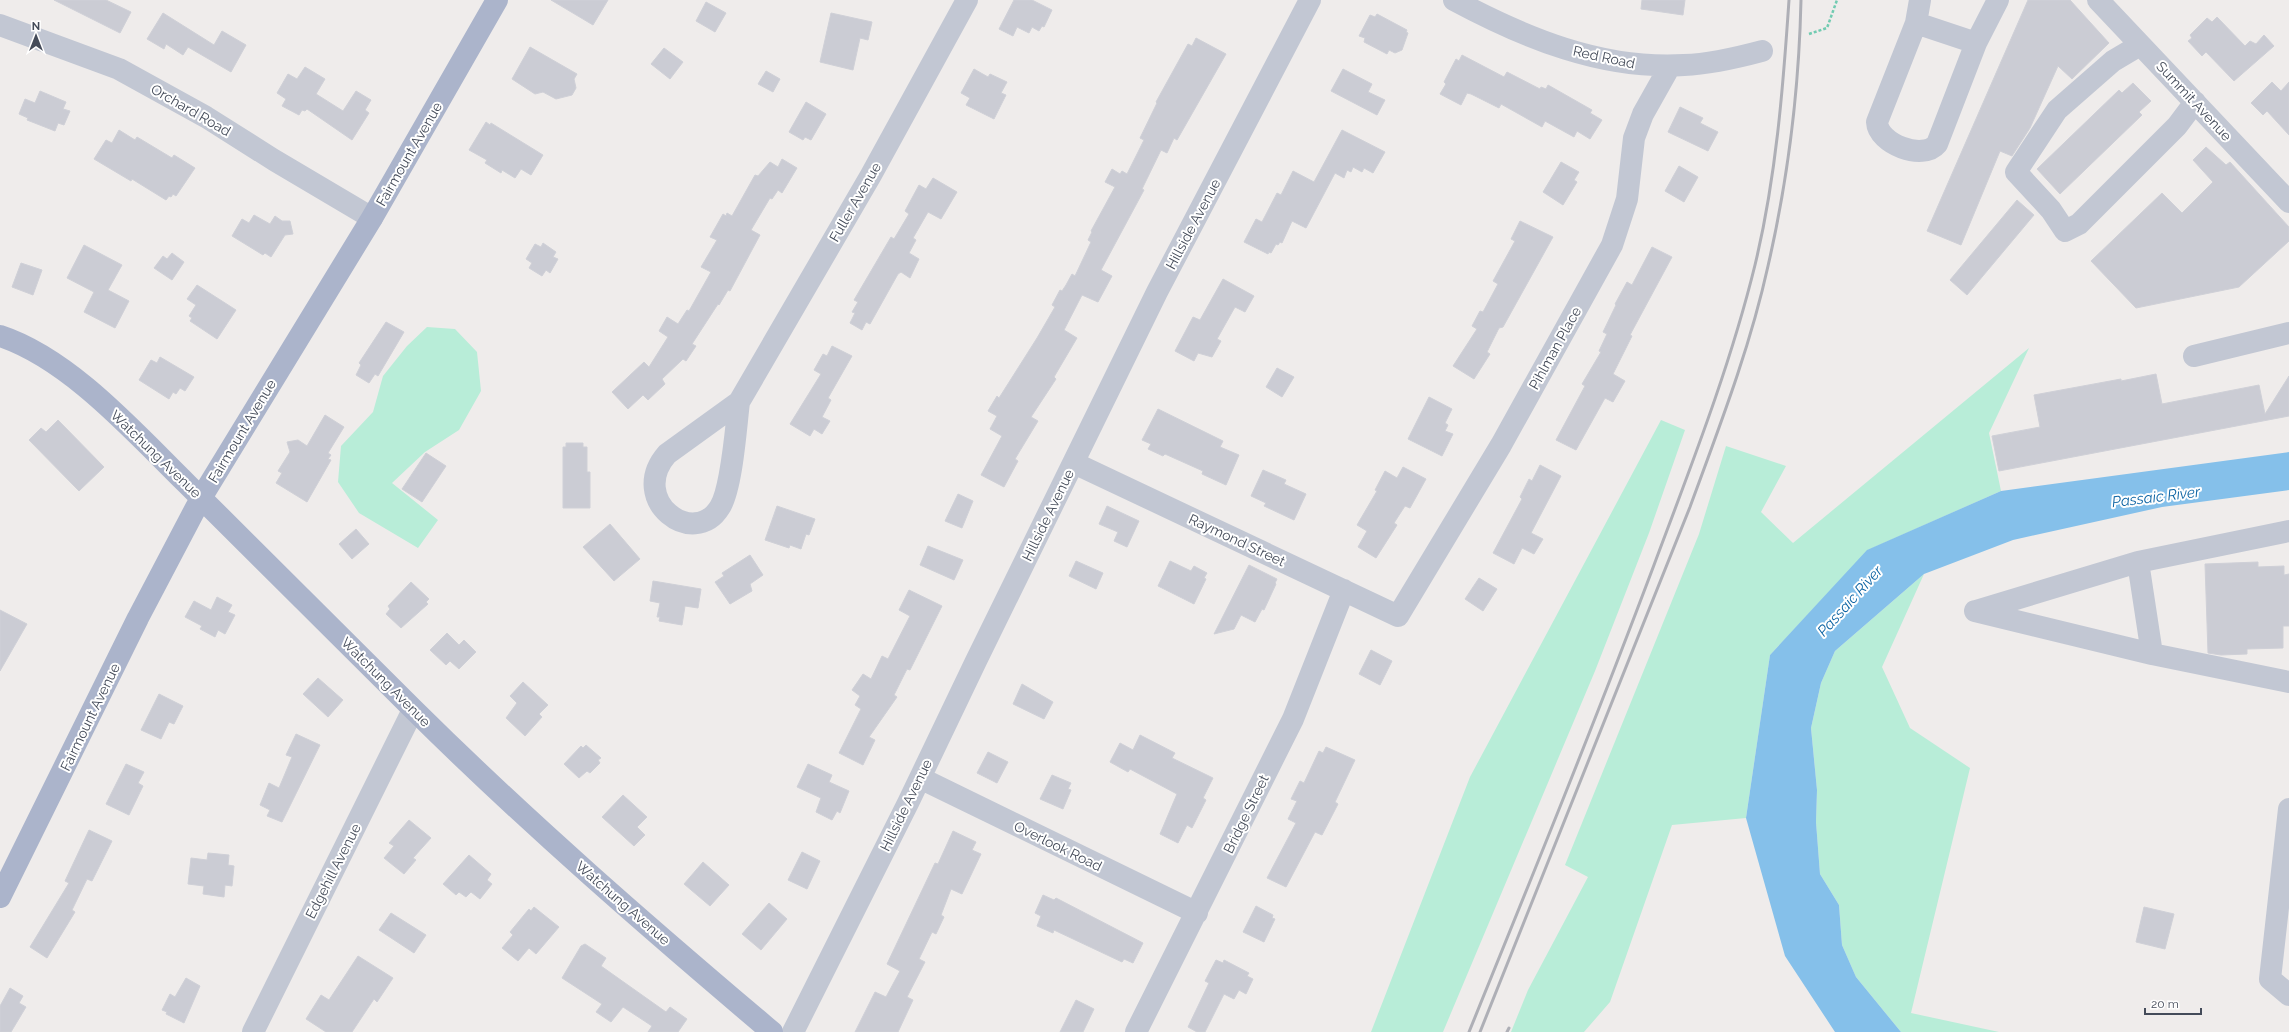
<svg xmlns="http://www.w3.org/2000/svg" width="2289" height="1032" viewBox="0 0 2289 1032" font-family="Raleway,sans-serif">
  <rect width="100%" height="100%" fill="#efeceb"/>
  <path fill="#b8edd8" d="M 427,327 L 455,329 L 477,352 L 481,391 L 459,430 L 425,452 L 392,483 L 438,520 L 418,548 L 359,513 L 338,482 L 341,446 L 373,412 L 383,376 L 407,346 Z
    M 2029,348 L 1989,433 L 2001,491 L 1868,550 L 1770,655 L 1746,818 L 1672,825 L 1610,1002 L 1584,1032 L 1511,1032 L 1528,990 L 1588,877 L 1565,865 L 1699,534 L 1726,446 L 1786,466 L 1761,512 L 1793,543 Z
    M 1661,420 L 1685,430 L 1649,533 L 1595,671 L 1443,1032 L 1371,1032 L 1470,777 Z
    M 1924,574 L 1882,667 L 1910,728 L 1970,768 L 1911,1013 L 1999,1032 L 1901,1032 L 1856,977 L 1842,945 L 1839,905 L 1820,874 L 1816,822 L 1817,790 L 1811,728 L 1821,683 L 1835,651 Z"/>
  <path fill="#85c0ea" d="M 2289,452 L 2289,490 L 2162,507 L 2013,540 L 1924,574 L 1835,651 L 1821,683 L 1811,728 L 1817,790 L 1816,822 L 1820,874 L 1839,905 L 1842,945 L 1856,977 L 1901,1032 L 1835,1032 L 1785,956 L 1746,818 L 1770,655 L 1867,550 L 2001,491 Z"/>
  <path fill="#cbccd4" stroke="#cfd0d7" d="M 54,0 L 106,0 L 131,12 L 120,33 Z
    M 551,0 L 608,0 L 593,25 Z
    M 1014,0 L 1032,0 L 1052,10 L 1044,27 L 1042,26 L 1039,31 L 1032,27 L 1029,33 L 1017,27 L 1013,36 L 999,29 Z
    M 1642,0 L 1685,0 L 1683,15 L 1641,9 Z
    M 2028,0 L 2070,0 L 2109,43 L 2072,79 L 2058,66 L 2030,128 L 2012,156 L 2000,151 L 1961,245 L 1927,231 Z
    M 706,2 L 726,13 L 715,32 L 696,21 Z
    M 163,13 L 214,45 L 222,31 L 246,45 L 231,72 L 188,47 L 183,55 L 166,44 L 164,49 L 147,39 Z
    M 831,13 L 872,22 L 868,40 L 860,38 L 853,70 L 820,62 Z
    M 1377,14 L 1407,30 L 1406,32 L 1408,33 L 1402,50 L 1395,53 L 1389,50 L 1387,54 L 1364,42 L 1365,38 L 1359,36 L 1370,15 L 1375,17 Z
    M 2217,17 L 2245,46 L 2250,41 L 2256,44 L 2264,35 L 2274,46 L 2234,81 L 2206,52 L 2202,56 L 2188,41 L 2192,38 L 2190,35 L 2207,18 L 2212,22 Z
    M 1196,38 L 1226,54 L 1177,140 L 1174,138 L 1167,153 L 1161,150 L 1142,189 L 1144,190 L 1101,270 L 1112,276 L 1098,302 L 1082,295 L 1064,330 L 1077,338 L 1054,377 L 1056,379 L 1031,417 L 1038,421 L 1015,459 L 1018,461 L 1004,487 L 981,475 L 1002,436 L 990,429 L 997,416 L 988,411 L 997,396 L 999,398 L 1037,338 L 1055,307 L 1052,305 L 1060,290 L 1062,291 L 1066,285 L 1072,274 L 1075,276 L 1091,242 L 1088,240 L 1092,232 L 1091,231 L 1115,187 L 1105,182 L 1112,169 L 1120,174 L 1122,171 L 1127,174 L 1144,140 L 1140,138 L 1157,103 L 1156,102 L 1188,44 L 1192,46 Z
    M 530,47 L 577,74 L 574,79 L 576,88 L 572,95 L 556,99 L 543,92 L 535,94 L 512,79 Z
    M 664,48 L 683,62 L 670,79 L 651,64 Z
    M 1462,55 L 1504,77 L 1507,72 L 1540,89 L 1541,87 L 1546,89 L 1548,85 L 1592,110 L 1590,113 L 1602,120 L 1590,139 L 1577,131 L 1574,137 L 1545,121 L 1542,127 L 1501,104 L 1499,108 L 1471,94 L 1467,93 L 1461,105 L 1440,94 L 1446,84 L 1444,82 L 1456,59 L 1459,61 Z
    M 305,67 L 325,79 L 316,94 L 343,111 L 356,91 L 371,100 L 365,110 L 369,113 L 352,140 L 307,109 L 305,111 L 302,110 L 299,115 L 282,106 L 286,99 L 277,93 L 288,74 L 297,79 Z
    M 974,69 L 988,77 L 990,74 L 1007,82 L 1001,93 L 1006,95 L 994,119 L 966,105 L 970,98 L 961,93 Z
    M 1343,69 L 1372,84 L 1368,92 L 1385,100 L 1377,115 L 1331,91 Z
    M 766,71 L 780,79 L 773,92 L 758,84 Z
    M 2272,82 L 2281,91 L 2289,82 L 2289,135 L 2267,111 L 2263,115 L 2251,103 Z
    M 2133,83 L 2151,101 L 2139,112 L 2142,115 L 2060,194 L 2037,169 L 2119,90 L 2122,93 Z
    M 40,91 L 66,102 L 63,109 L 70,111 L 64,125 L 58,123 L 55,131 L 27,120 L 28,118 L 19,114 L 25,99 L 35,103 Z
    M 806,102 L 826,114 L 811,140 L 805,137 L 803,140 L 789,132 Z
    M 1680,107 L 1703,118 L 1700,123 L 1718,132 L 1708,151 L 1668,132 Z
    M 486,122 L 490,125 L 491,123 L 543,155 L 531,175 L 521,169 L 515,178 L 502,170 L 501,173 L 485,163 L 487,160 L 469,150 Z
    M 119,130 L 135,140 L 137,137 L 172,158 L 174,155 L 195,168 L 176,196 L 173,194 L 171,197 L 169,196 L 166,200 L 132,179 L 131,181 L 94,159 L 106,140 L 112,143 Z
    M 1342,130 L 1385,152 L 1373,173 L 1364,168 L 1362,172 L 1353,167 L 1351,172 L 1347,170 L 1344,178 L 1335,173 L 1306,228 L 1292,221 L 1282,243 L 1280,242 L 1278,245 L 1276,244 L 1271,253 L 1269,252 L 1268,254 L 1244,242 L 1256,219 L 1262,222 L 1277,193 L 1281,195 L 1293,171 L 1314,182 Z
    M 2206,147 L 2226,165 L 2230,162 L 2289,227 L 2289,241 L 2239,287 L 2136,308 L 2091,261 L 2162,193 L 2182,213 L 2213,182 L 2193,160 Z
    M 782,159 L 797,168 L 782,193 L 778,190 L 772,199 L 770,198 L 751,230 L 760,235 L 730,291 L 728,290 L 719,305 L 718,304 L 692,344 L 696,346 L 686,361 L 683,359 L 662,379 L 665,384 L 648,400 L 643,395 L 628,409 L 612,392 L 644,362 L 649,367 L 668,337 L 659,331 L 667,317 L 678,324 L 687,310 L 689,311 L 711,272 L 701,267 L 717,240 L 710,237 L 723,214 L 726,216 L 727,213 L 732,216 L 755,175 L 758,176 L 770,162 L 778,167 Z
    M 1561,162 L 1579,172 L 1574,180 L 1577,182 L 1563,205 L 1543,192 Z
    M 1679,166 L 1698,177 L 1684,202 L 1665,191 Z
    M 933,178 L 957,192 L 941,219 L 928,212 L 913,238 L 916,240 L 909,253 L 919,259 L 910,278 L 901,272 L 898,274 L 870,324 L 866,322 L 862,330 L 850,323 L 855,313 L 852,312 L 858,302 L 854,300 L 891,237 L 894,239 L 909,214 L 905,211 L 919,185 L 926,189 Z
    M 2017,200 L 2034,215 L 1967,295 L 1950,280 Z
    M 254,215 L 270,224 L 275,216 L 282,221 L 290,221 L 293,234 L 285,235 L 271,257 L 265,253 L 263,255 L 232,236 L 242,219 L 249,223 Z
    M 1520,221 L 1553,237 L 1503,327 L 1499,328 L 1487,352 L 1490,354 L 1474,379 L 1453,366 L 1477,329 L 1472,326 L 1480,311 L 1483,312 L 1498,284 L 1493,281 L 1515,241 L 1511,239 Z
    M 543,243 L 556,252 L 553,257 L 558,259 L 550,273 L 546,270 L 542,276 L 529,268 L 532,263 L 526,259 L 535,244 L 541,247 Z
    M 84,245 L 122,265 L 108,290 L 129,301 L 115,328 L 84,312 L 94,292 L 67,278 Z
    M 1652,247 L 1672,257 L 1630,335 L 1632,336 L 1613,374 L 1625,381 L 1613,402 L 1605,398 L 1576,450 L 1556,440 L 1585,386 L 1582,384 L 1601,352 L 1599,351 L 1607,334 L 1603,332 L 1616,305 L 1615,304 L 1627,282 L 1632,285 Z
    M 172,253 L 184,262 L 172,280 L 154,268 L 163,256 L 167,259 Z
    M 21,263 L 42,270 L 33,295 L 12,287 Z
    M 1223,279 L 1254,296 L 1245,312 L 1235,307 L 1217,339 L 1221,341 L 1212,357 L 1198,353 L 1194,361 L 1175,351 L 1193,317 L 1200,320 Z
    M 197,285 L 236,310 L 217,339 L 190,321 L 192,318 L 189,316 L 196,305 L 187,299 Z
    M 386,322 L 404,332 L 378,376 L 375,374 L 369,383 L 356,375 L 361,365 L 359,363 Z
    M 832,346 L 852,356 L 828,398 L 831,400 L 822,417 L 830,421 L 822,434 L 814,429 L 810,436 L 790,424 L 821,374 L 814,370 L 823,354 L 827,356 Z
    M 160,357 L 194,377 L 185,391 L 180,388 L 176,394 L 173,392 L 169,399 L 139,380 L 151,360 L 157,363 Z
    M 1277,368 L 1294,377 L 1282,397 L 1266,387 Z
    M 2156,374 L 2162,404 L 2259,385 L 2265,414 L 2289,376 L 2289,416 L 1999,471 L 1992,436 L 2040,427 L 2034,395 L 2121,379 L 2121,381 Z
    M 1429,397 L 1452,409 L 1445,423 L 1448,425 L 1445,431 L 1453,434 L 1442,456 L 1408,439 Z
    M 1158,409 L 1223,441 L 1220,447 L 1239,455 L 1226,485 L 1202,474 L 1203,471 L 1165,454 L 1163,456 L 1148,449 L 1151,444 L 1142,440 Z
    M 325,415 L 344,427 L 328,453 L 331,455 L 328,459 L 331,460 L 307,502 L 276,483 L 282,473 L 278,471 L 290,452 L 287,442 L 298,440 L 307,446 Z
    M 58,420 L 104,467 L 79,491 L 29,440 L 41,428 L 46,432 Z
    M 566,443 L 583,443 L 583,447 L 587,447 L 587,472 L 590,472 L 590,508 L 563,508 L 563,447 L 566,447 Z
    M 426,453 L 446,466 L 422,502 L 402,489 Z
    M 1540,465 L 1561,476 L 1531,533 L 1543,539 L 1534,554 L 1522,548 L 1514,564 L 1493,553 L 1522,499 L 1520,497 L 1529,479 L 1532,481 Z
    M 1403,467 L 1426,479 L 1410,508 L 1405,506 L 1394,523 L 1397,525 L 1376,558 L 1358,547 L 1367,531 L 1357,525 L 1377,491 L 1375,490 L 1385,471 L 1397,478 Z
    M 1263,470 L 1286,480 L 1284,484 L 1306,494 L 1294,520 L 1264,506 L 1266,503 L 1251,496 Z
    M 958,494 L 973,501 L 962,528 L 945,521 Z
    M 777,506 L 815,519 L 809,535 L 806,534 L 801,549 L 790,545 L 789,548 L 765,540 Z
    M 1107,506 L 1139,521 L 1127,547 L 1114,541 L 1118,532 L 1099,524 Z
    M 610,524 L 640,559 L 614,581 L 583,547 Z
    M 356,529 L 369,544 L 352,559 L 339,544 Z
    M 928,546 L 963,560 L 954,580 L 920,565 Z
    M 750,555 L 763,575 L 750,584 L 752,591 L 730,604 L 715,582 L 724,576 L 722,573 Z
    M 1076,561 L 1103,573 L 1096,589 L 1069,576 Z
    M 1170,561 L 1191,571 L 1194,566 L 1207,573 L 1204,578 L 1206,579 L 1194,604 L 1158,586 Z
    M 2258,562 L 2258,567 L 2284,566 L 2284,575 L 2289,574 L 2289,626 L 2283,626 L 2283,648 L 2247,649 L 2247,654 L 2221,655 L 2208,653 L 2205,564 Z
    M 1249,565 L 1277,579 L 1275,583 L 1276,584 L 1264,610 L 1262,609 L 1255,622 L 1241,615 L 1234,629 L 1214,634 Z
    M 1479,578 L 1497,589 L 1483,611 L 1465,599 Z
    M 653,581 L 701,589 L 698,608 L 685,606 L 682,625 L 659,621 L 660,617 L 657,617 L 660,603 L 650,601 Z
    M 411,582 L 429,599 L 426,602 L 428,604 L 401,628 L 386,614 L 390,609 L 388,606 Z
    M 909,590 L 942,606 L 910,670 L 907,669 L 894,695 L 897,697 L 869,737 L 875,740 L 863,765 L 839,753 L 861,709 L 855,705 L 860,696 L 852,690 L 863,674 L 871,679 L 882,656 L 888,659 L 910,616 L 899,610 Z
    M 217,597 L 232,605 L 228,612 L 235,615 L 225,634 L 218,630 L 215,637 L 200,629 L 202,626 L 185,617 L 194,601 L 211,610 Z
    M 0,610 L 27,624 L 0,671 Z
    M 447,633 L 459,645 L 464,640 L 476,652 L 459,669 L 450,661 L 446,665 L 430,650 Z
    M 1371,650 L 1392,661 L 1380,685 L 1359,674 Z
    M 318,678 L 343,700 L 328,717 L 303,694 Z
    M 523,682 L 548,705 L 539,714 L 542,717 L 525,736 L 506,718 L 517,703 L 510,696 Z
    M 1022,684 L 1053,702 L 1044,719 L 1013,704 Z
    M 159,694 L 183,706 L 174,724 L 169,722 L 161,739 L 141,730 Z
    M 296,734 L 320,745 L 282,822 L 267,816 L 270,810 L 260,805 L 269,783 L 279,788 L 292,757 L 286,755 Z
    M 1140,735 L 1175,753 L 1172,758 L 1213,778 L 1203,798 L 1206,800 L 1192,828 L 1187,825 L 1178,843 L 1160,834 L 1177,794 L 1130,769 L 1128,772 L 1110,762 L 1120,743 L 1133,750 Z
    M 586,745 L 601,758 L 598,760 L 600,763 L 590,773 L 587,771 L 579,778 L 564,764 L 581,746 L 583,748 Z
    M 1326,747 L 1355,760 L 1335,802 L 1338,804 L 1322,835 L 1315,832 L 1286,887 L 1267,878 L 1296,823 L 1288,819 L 1297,801 L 1291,799 L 1300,781 L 1304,783 L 1319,751 L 1323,753 Z
    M 988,752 L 1008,762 L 997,783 L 977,773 Z
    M 126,764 L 144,772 L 138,783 L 143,786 L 129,815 L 106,804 Z
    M 808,764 L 832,775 L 829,782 L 849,791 L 840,813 L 837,811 L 832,820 L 816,812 L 821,798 L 797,787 Z
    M 1052,775 L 1071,783 L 1068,789 L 1071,790 L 1063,809 L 1040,799 Z
    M 623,795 L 647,817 L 637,827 L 645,835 L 634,846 L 602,817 Z
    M 409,820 L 431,838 L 413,858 L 416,860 L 404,874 L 384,858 L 394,846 L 389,843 Z
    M 89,830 L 112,841 L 92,881 L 87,879 L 72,910 L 75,912 L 47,958 L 30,947 L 69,883 L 65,881 Z
    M 953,831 L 976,842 L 972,850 L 981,854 L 962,894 L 951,889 L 941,915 L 944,917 L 936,934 L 932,932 L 919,959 L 925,962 L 907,997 L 913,1000 L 898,1032 L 855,1032 L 875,992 L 886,997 L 900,971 L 887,964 L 935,863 L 938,864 Z
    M 802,852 L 820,861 L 807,889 L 788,880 Z
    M 208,853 L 229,855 L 228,865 L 234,866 L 232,886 L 225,885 L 224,897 L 203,894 L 204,886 L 188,884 L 191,858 L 207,860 Z
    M 469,855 L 491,874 L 487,880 L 492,884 L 480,899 L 471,892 L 466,897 L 459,892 L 456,895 L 443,884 Z
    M 703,862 L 729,885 L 710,906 L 684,884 Z
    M 1043,895 L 1054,900 L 1056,898 L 1143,943 L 1133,963 L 1124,959 L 1122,962 L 1054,930 L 1053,933 L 1037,926 L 1041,916 L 1035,913 Z
    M 769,903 L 787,919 L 761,950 L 742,934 Z
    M 1256,906 L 1273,915 L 1272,918 L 1275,919 L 1264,942 L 1243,932 Z
    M 534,907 L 559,927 L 536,954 L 529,948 L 518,961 L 502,948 L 513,935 L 510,932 L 529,909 L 531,911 Z
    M 2144,907 L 2174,914 L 2165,949 L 2136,942 Z
    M 391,913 L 426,935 L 414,953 L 379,930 Z
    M 585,944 L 606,958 L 601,966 L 666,1012 L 670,1007 L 687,1019 L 678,1032 L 648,1032 L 652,1026 L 623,1007 L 611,1022 L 596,1012 L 602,1004 L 562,978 L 581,946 Z
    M 358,956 L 393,978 L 377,1002 L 374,999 L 352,1032 L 326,1032 L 306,1019 L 321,995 L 329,1000 Z
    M 1216,960 L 1223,963 L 1224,960 L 1249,973 L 1247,976 L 1253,979 L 1246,994 L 1239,990 L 1234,999 L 1224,994 L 1205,1032 L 1197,1032 L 1188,1027 L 1209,983 L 1205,981 Z
    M 186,978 L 200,986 L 184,1023 L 166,1014 L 167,1012 L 162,1010 L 170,994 L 175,997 Z
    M 10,988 L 23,996 L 19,1003 L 26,1007 L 11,1032 L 0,1032 L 0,1006 Z
    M 1076,1000 L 1094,1009 L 1083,1032 L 1060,1032 Z"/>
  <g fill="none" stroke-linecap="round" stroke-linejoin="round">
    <path stroke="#71cbb1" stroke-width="2.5" stroke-dasharray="3 2" stroke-linecap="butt" d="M 1809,34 L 1827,28 L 1837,0"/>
    <path stroke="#c2c7d3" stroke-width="22" d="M 1454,0 C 1525,38 1602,70 1684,65 C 1711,64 1736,58 1762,51
      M 1920,0 L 1916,23 L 1877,122 C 1878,144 1923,161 1937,144 L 1976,43 L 1998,0
      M 2098,0 L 2289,202
      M 1916,23 L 1976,43
      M 0,25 L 119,69 L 206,117 L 274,160 L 372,218
      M 2140,45 L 2113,61 L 2057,110 L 2016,172 L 2051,210 L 2065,231 L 2079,224 L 2177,126 L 2195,102
      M 2194,356 L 2289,333
      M 739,402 C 736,426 732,488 720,507 C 694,550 627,500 667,454 L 739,402 L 871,175 L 967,0
      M 1074,463 L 1398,616 L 1501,445 L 1612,245 L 1627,199 L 1634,138 L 1643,114 L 1670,66
      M 2289,531 L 2138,562 L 2152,654 L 2289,682
      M 1975,611 L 2152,654
      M 1976,611 L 2138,562
      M 920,778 L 1197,913
      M 2289,809 L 2270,979 L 2289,995
      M 253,1032 L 413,710
      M 793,1032 L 908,803 L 976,661 L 1157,292 L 1310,0
      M 1136,1032 L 1293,719 L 1344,590"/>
    <path stroke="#abb4cb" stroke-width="22" d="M 0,336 C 70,359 135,433 187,484 C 263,559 338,635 414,710 C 528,823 649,928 772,1032
      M 0,897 L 138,618 L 201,498 L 372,218 L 497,0"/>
    <path stroke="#aeafb6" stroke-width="3" d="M 1469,1032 C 1532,877 1595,722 1654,565 C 1691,466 1730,367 1755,265 C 1776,178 1783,89 1789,0
      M 1480,1032 L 1690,507 C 1719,428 1750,348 1768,266 C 1788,179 1799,90 1801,0
      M 1507,1032 L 1509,1028"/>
  </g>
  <g text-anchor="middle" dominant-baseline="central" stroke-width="4" stroke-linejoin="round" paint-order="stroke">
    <g font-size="14" fill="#444b59" stroke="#fff">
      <text transform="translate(1604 57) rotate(12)">Red Road</text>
      <text transform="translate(2194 101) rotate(47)">Summit Avenue</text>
      <text transform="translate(191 110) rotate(30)">Orchard Road</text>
      <text transform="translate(409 154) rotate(-60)">Fairmount Avenue</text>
      <text transform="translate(855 202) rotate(-60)">Fuller Avenue</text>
      <text transform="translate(1193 224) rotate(-62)">Hillside Avenue</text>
      <text transform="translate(1555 348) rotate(-61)">Pihlman Place</text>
      <text transform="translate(242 431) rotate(-59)">Fairmount Avenue</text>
      <text transform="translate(156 454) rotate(44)">Watchung Avenue</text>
      <text transform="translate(1048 515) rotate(-64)">Hillside Avenue</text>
      <text transform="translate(1237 540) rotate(25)">Raymond Street</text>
      <text transform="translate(386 682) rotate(45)">Watchung Avenue</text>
      <text transform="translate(90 717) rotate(-64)">Fairmount Avenue</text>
      <text transform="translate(906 805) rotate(-64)">Hillside Avenue</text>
      <text transform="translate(1246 814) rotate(-64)">Bridge Street</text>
      <text transform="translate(1058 846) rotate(26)">Overlook Road</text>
      <text transform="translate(333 871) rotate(-63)">Edgehill Avenue</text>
      <text transform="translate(623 903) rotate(41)">Watchung Avenue</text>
    </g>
    <g font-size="15" font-style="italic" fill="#0d64a3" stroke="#fff">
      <text transform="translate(2156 497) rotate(-7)">Passaic River</text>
      <text transform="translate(1850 601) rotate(-48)">Passaic River</text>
    </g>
  </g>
  <g transform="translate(36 36)" stroke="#ffffff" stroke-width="3" paint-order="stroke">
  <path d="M0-3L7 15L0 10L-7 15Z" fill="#444b59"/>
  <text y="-6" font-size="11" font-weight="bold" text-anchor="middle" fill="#444b59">N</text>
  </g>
  <path d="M2145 1008v6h56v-6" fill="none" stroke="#444b59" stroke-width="2"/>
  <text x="2151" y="1008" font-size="12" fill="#444b59" stroke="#ffffff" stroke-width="3" paint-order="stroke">20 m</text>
</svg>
